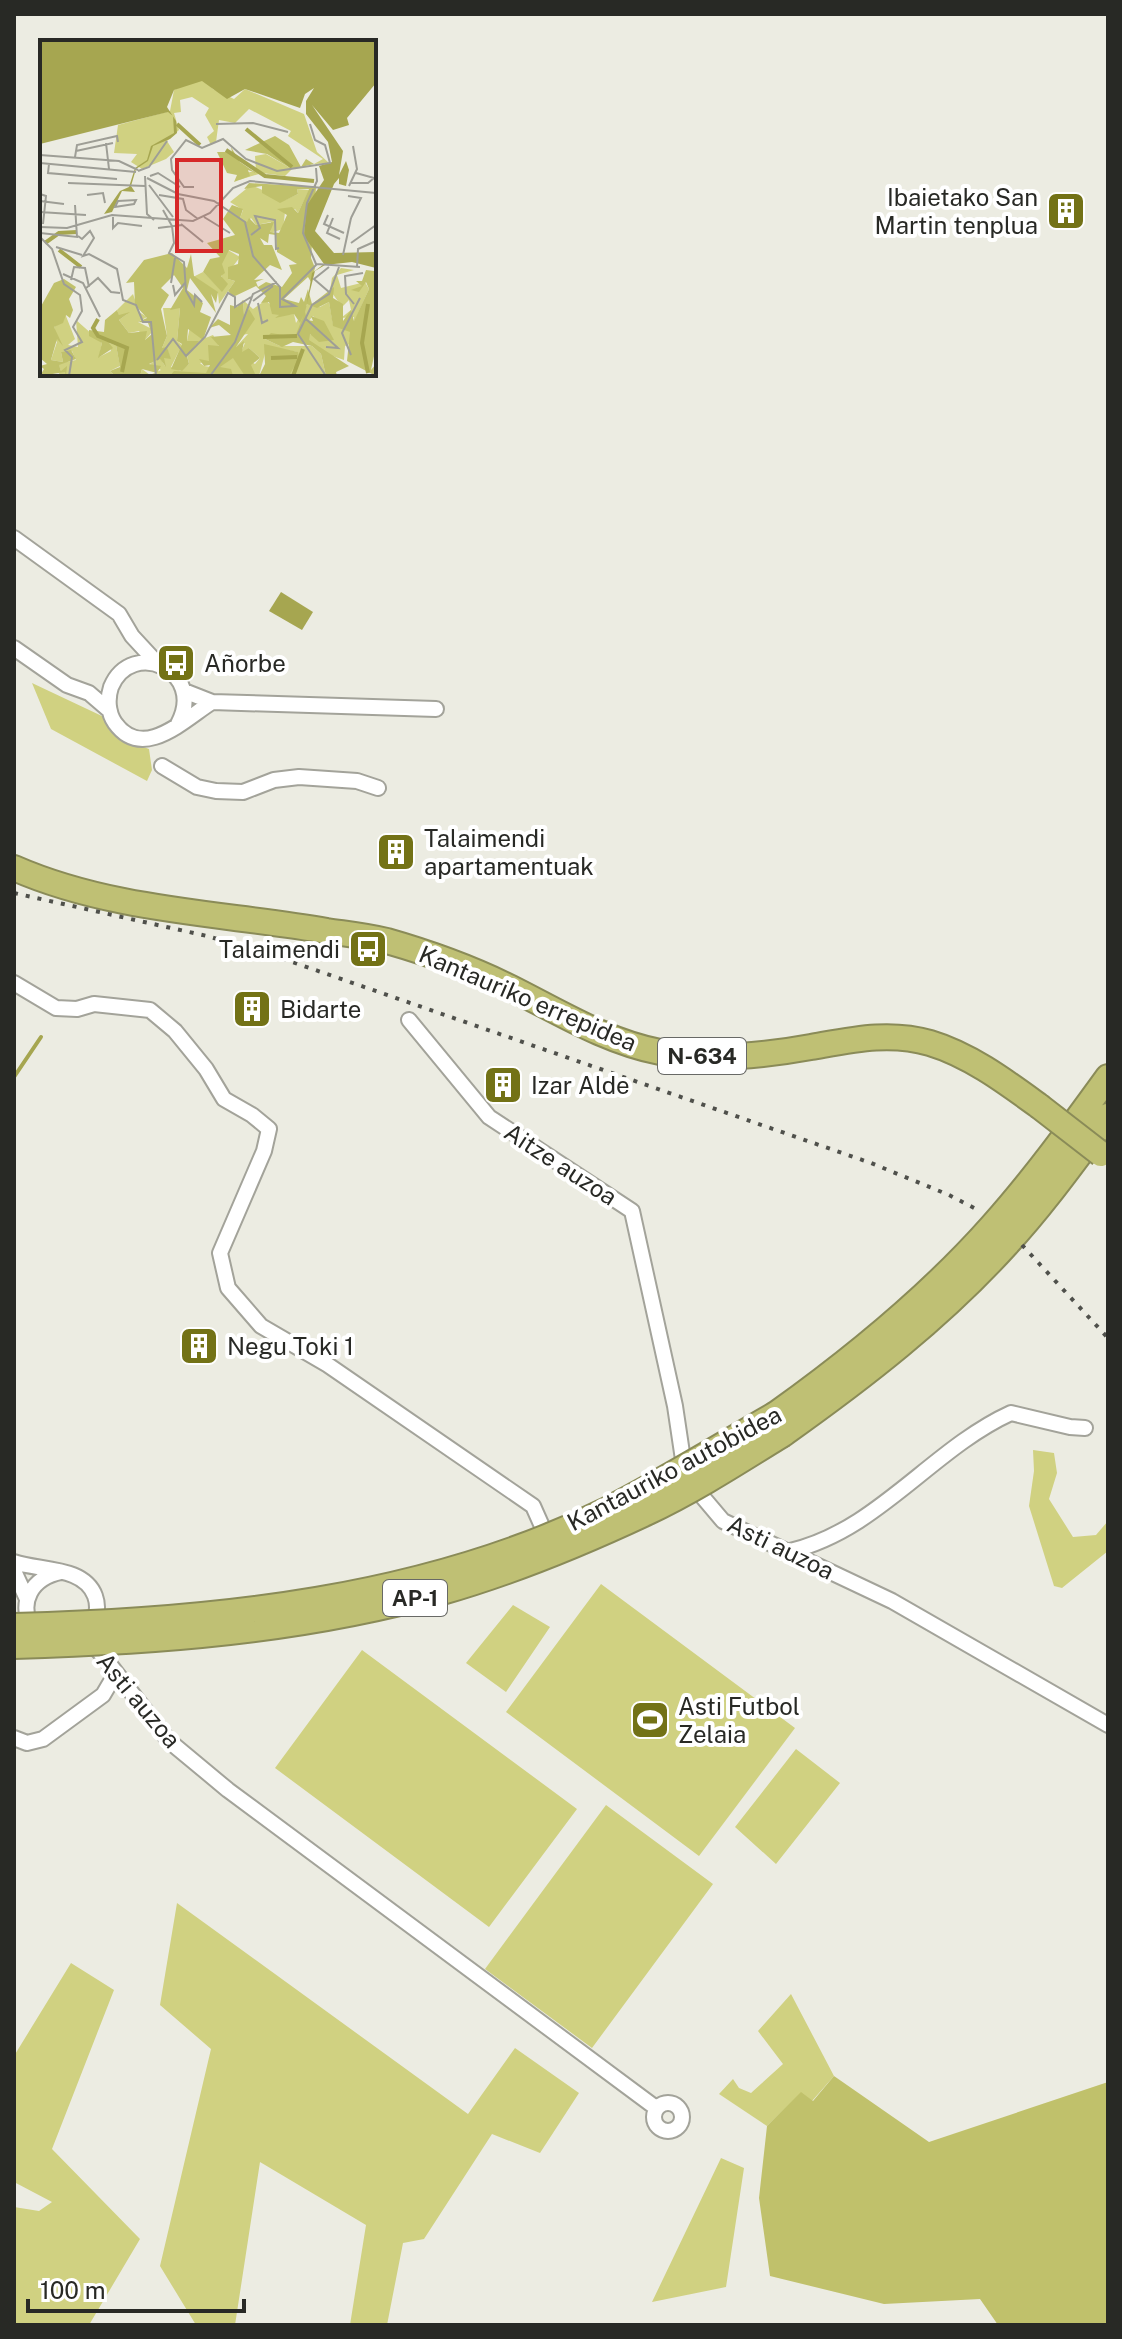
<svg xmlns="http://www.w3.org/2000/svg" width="1122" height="2339" viewBox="0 0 1122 2339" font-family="'Public Sans',sans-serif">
  <rect width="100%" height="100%" fill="#ecece2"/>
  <path fill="#d0d181" d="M 32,683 L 104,717 L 122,739 L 149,749 L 152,770 L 147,781 L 51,729 Z
    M 1033,1450 L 1054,1453 L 1057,1473 L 1049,1499 L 1073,1537 L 1096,1535 L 1108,1521 L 1108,1551 L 1062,1588 L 1054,1586 L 1029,1506 L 1034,1471 Z
    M 601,1584 L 795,1728 L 699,1856 L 506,1712 Z
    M 513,1605 L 550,1627 L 506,1692 L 466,1663 Z
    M 362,1650 L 577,1809 L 489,1927 L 275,1768 Z
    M 796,1749 L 840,1783 L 776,1864 L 735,1827 Z
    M 606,1805 L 713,1884 L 592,2048 L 485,1969 Z
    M 177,1903 L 468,2114 L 515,2048 L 579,2093 L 540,2153 L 492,2134 L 424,2239 L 403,2243 L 387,2325 L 350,2325 L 366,2225 L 260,2162 L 235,2325 L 196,2325 L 160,2266 L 211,2049 L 160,2005 Z
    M 71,1963 L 114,1990 L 52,2149 L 140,2239 L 89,2325 L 14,2325 L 14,2207 L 39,2211 L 52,2202 L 14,2182 L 14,2056 Z
    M 791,1994 L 834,2076 L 812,2101 L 801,2093 L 767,2126 L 719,2094 L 733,2079 L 739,2088 L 751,2093 L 783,2064 L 758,2031 Z
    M 721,2158 L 744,2168 L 726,2287 L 652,2302 Z"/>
  <path fill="#c0c16b" d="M 834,2076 L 929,2142 L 1108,2082 L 1108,2325 L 998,2325 L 980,2299 L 884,2304 L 770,2276 L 759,2198 L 767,2126 L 801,2092 L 813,2101 Z"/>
  <path fill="#a6a650" d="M 281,592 L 313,612 L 302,630 L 269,611 Z"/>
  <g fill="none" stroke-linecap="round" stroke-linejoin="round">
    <path stroke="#a6a650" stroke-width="4" d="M 14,1077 L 41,1037"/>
    <g stroke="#a3a39a" stroke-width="18">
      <path id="street" d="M 14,538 L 119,614 L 132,636 L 157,663
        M 14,648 L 67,685 L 89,693 L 110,711
        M 184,691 L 212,702 L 436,709
        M 178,724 C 207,671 132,637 111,687 C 107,699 108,713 115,723 C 143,762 185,719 212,702
        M 162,766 L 197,787 L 216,791 L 243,792 L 274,780 L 299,777 L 357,781 L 378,788
        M 14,983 L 56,1008 L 77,1009 L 94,1004 L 150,1010 L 175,1031 L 206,1069 L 224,1099 L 252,1115 L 269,1129 L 264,1151 L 220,1253 L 228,1288 L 261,1326 L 328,1365 L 533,1506 L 549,1542
        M 409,1020 L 489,1117 L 632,1211 L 675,1406 L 685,1473
        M 690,1482 L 723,1521 L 892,1601 L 1108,1725
        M 790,1551 C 877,1531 932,1449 1011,1413 L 1070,1427 L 1085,1428
        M 14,1562 C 40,1571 84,1566 95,1596 C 99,1607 97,1617 91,1627
        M 14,1571 L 27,1599
        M 33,1630 C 17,1602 32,1578 61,1572
        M 90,1642 L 104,1657 L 169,1741 L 228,1790 L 656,2108
        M 14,1738 L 27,1743 L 43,1739 L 103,1695 L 116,1673
        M654 2117a14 14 0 1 1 28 0a14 14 0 1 1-28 0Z"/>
    </g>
    <g stroke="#8a8b58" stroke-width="28">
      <path id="highway" d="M 14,868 C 112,911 223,913 327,931 C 347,934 367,936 387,941 C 429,953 471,968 511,988 C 559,1012 607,1042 660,1052 C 709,1061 762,1056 811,1047 C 851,1040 889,1031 930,1043 C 970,1055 1006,1082 1039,1106
        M 776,1414 C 853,1359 929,1297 992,1226 C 1034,1179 1071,1128 1108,1077
        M 783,1434 C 862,1378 941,1317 1006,1245 C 1043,1205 1075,1160 1108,1116"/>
    </g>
    <use href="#street" stroke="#fff" stroke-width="14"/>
    <use href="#highway" stroke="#bfc074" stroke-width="24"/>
    <path stroke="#4f504b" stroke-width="4" stroke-dasharray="4 8" stroke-linecap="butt" d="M 14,893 L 207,936 L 275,956 L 871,1163 L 949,1195 L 978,1210
      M 1022,1245 L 1108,1338"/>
    <g stroke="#8a8b58" stroke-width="28" stroke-linecap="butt">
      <path id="highway-bridge" d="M 1039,1106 L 1101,1154
        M 14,1626 C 213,1621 425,1600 607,1510 C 664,1481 720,1446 776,1414
        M 14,1646 C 157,1642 303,1631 442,1592 C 512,1572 580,1544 646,1513 C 693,1491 738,1462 783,1434"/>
    </g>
    <use href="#highway-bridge" stroke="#bfc074" stroke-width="24"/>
  </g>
  <defs>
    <g id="building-square" transform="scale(2)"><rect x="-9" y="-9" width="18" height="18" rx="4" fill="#737216" stroke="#fff"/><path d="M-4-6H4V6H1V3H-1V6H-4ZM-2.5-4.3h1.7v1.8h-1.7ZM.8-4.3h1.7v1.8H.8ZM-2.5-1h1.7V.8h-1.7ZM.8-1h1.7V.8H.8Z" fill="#fff"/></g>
    <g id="bus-square" transform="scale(2)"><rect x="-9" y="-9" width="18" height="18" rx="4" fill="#737216" stroke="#fff"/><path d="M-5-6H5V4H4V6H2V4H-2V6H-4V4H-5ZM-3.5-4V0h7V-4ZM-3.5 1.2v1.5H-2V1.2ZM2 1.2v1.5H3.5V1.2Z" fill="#fff"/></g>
    <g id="stadium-square" transform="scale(2)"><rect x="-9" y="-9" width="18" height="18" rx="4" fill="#737216" stroke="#fff"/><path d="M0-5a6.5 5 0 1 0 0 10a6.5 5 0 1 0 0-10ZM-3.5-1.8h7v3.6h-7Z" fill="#fff"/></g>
  </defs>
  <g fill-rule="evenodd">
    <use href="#building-square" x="1066" y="211"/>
    <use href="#bus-square" x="176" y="663"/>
    <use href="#building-square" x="396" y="852"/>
    <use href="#bus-square" x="368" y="949"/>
    <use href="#building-square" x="252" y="1009"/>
    <use href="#building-square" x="503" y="1085"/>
    <use href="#building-square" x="199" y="1346"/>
    <use href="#stadium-square" x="650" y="1720"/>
  </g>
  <g text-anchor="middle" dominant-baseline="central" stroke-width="8" stroke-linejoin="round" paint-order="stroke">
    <g fill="#fff" stroke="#686966" stroke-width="2">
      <rect x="658" y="1038" width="88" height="36" rx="6"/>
      <rect x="383" y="1580" width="64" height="36" rx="6"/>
    </g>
    <g font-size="22" font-weight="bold" fill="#282925">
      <text x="702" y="1056">N-634</text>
      <text x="415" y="1598">AP-1</text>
    </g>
    <g font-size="24" fill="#282925" stroke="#fff" text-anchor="start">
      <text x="1038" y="197" text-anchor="end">Ibaietako San<tspan x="1038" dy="28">Martin tenplua</tspan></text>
      <text x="204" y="663">Añorbe</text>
      <text x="424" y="838">Talaimendi<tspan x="424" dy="28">apartamentuak</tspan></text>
      <text x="340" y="949" text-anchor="end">Talaimendi</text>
      <text x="280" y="1009">Bidarte</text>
      <text x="531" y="1085">Izar Alde</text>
      <text x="227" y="1346">Negu Toki 1</text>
      <text x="678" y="1706">Asti Futbol<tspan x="678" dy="28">Zelaia</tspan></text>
    </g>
    <g font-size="24" fill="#282925" stroke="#fff">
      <text transform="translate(528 998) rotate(23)">Kantauriko errepidea</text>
      <text transform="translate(561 1164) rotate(33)">Aitze auzoa</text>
      <text transform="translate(674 1468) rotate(-28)">Kantauriko autobidea</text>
      <text transform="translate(781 1547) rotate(26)">Asti auzoa</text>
      <text transform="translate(139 1700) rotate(50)">Asti auzoa</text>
    </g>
  </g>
  <g transform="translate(40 40)">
    <rect width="336" height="336" fill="#ecece2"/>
    <path d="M 147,13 L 173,49 L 194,59 L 205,49 L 264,74 L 277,112 L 289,123 L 274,124 L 283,119 L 248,96 L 251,91 L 209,69 L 195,83 L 179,80 L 176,102 L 171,105 L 167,97 L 174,91 L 165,75 L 169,68 L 152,57 L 140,60 L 141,72 L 134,73 L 139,90 L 127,101 L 134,112 L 126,119 L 102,129 L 91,122 L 97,114 L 74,113 L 78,85 L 130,71 L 134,50 L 158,38 ZM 226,114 L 252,129 L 245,136 L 222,133 L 199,140 L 199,134 L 216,131 L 215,116 ZM 211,145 L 245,160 L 258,154 L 257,149 L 269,150 L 258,173 L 255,169 L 245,172 L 243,189 L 230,193 L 231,182 L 216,185 L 211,178 L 207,183 L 200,178 L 203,170 L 190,162 ZM 188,210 L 200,217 L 188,233 L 188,239 L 195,241 L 179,264 L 178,253 L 153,237 L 163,232 L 182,251 L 181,224 ZM 301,228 L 314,230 L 297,235 L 301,248 L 325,242 L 329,249 L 314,282 L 314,277 L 301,278 L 311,270 L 309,260 L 302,267 L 290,250 L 292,238 ZM 93,254 L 99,272 L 107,277 L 98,282 L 114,290 L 105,300 L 99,291 L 89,293 L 79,280 L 87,274 L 79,276 L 77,270 ZM 203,260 L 213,269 L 226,260 L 239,275 L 254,274 L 256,283 L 268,263 L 280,267 L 289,262 L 293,284 L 310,291 L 312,303 L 305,306 L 304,320 L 284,313 L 268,300 L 269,294 L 293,299 L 273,276 L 255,297 L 225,299 L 240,306 L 272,306 L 281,314 L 286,336 L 249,336 L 257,312 L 227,306 L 219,336 L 100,336 L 102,329 L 110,335 L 121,330 L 110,324 L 120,318 L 125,326 L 123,318 L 130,318 L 127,308 L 122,308 L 127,296 L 123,268 L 140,268 L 137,301 L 142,305 L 131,327 L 141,331 L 149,324 L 147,315 L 157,305 L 147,301 L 150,287 L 163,299 L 173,295 L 179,305 L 169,321 L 160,323 L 164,326 L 171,327 L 185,306 L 215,324 L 220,318 L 209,308 L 207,314 L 201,312 L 205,303 L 196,307 L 208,294 L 200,295 L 212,277 L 204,275 ZM 24,271 L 35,299 L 28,305 L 38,307 L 36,280 L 62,303 L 59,317 L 71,311 L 69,303 L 76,305 L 80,326 L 70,331 L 75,336 L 17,336 L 21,331 L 19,326 L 14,330 L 16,324 L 36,320 L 32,311 L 21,312 L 23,322 L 11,320 L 17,302 L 10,293 L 16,296 L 14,287 L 24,280 Z" fill="#d0d181"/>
    <path d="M 235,96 L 249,105 L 261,127 L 266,119 L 274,124 L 252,129 L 227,114 L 205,110 ZM 191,107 L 200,122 L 216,133 L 208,130 L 210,136 L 194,142 L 197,135 L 187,133 L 177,112 L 192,112 ZM 209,143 L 276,147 L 271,218 L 275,228 L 271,242 L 268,237 L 244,259 L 259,263 L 261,257 L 264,262 L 268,249 L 272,264 L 294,247 L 293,258 L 303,264 L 303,281 L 311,270 L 314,281 L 329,249 L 326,242 L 319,252 L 311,250 L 322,246 L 316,241 L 322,241 L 326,230 L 334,231 L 336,307 L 331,330 L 336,324 L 336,336 L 307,321 L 310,292 L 293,286 L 289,262 L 277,268 L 267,264 L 265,272 L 267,280 L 273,281 L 271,276 L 284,281 L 294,300 L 279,302 L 270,294 L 269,300 L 309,326 L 296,332 L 297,336 L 286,336 L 281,314 L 272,306 L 253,302 L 242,307 L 225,299 L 231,293 L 255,297 L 264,274 L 260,283 L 254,274 L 235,278 L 239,275 L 232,274 L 229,262 L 221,263 L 226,256 L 216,246 L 193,257 L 188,251 L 195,241 L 188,239 L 188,227 L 198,224 L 199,214 L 189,210 L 182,224 L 185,233 L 181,236 L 188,244 L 182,252 L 163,232 L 170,219 L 180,217 L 167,203 L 195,195 L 183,179 L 192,165 L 203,169 L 200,178 L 207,182 L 209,178 L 216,185 L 234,182 L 230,192 L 239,193 L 247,175 L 237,169 L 252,167 L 258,173 L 269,149 L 257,149 L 258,154 L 240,163 L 222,153 L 222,146 L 204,149 ZM 229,194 L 236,195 L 237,212 L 257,224 L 249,225 L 252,233 L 242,247 L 226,242 L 218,247 L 216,242 L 224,239 L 214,240 L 230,225 L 242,230 L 232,205 L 224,205 L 220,198 L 228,203 ZM 132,213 L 147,228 L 151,214 L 154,236 L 178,252 L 176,263 L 171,254 L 176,273 L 150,238 L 147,250 L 163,263 L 160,272 L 171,277 L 163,300 L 148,289 L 147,301 L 159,301 L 147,316 L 149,324 L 142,331 L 131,329 L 142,304 L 137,301 L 140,268 L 130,270 L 143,248 L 134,235 L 121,248 L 129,255 L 121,269 L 127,296 L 122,308 L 127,307 L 131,319 L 124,318 L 126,327 L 120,319 L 109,324 L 121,326 L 117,333 L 102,329 L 100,336 L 75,336 L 70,331 L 80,327 L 76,305 L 69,303 L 73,308 L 58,318 L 62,303 L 49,296 L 49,290 L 64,292 L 65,280 L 77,270 L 79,275 L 90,272 L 79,280 L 89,293 L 107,291 L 105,300 L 112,294 L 108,283 L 98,282 L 107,278 L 95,265 L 94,242 L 86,243 L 104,220 ZM 24,239 L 36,247 L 29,259 L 33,270 L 30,278 L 26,275 L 23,283 L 14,287 L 23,306 L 17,299 L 11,320 L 23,322 L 21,312 L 31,310 L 36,319 L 19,325 L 21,331 L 27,326 L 26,336 L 25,332 L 0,336 L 4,329 L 0,326 L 7,324 L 0,318 L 0,268 L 14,243 ZM 203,260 L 204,275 L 209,269 L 215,279 L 196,307 L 204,301 L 202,312 L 209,308 L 220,318 L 211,325 L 216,336 L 205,336 L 193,318 L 180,327 L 191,329 L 193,336 L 130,336 L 134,331 L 166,333 L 170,325 L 164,326 L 159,319 L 169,321 L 168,305 L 179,306 L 171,297 L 191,295 L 179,285 L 169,288 L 178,279 L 190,285 L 190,265 L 197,267 ZM 224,304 L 258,312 L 259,317 L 256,331 L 253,336 L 254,327 L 249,336 L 219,336 L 225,324 Z" fill="#c0c16b" fill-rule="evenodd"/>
    <path d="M 0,0 L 336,0 L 336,43 L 307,78 L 309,85 L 293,90 L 272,65 L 303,111 L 299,135 L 306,121 L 309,130 L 306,146 L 299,144 L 299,138 L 294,144 L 275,191 L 294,213 L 336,212 L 336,228 L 312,222 L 285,225 L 275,231 L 267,263 L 272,233 L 284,224 L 264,196 L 267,165 L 284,140 L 279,126 L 292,122 L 288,102 L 266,74 L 266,61 L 274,48 L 265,54 L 260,68 L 205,49 L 187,59 L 162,41 L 134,50 L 127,67 L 136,81 L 137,93 L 130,99 L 113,106 L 108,121 L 96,129 L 91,146 L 95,152 L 82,151 L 72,172 L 64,174 L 80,151 L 89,147 L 95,128 L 107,120 L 111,106 L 134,93 L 133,76 L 128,72 L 0,104 Z" fill="#a6a650"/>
    <path fill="none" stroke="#a6a650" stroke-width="4" d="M 137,84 L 160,105M 206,89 L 252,127M 186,110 L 225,136 L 274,141M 5,203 L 19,193 L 37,192M 19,210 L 41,227M 58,279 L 53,288 L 58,296 L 87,308 L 82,332M 223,297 L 257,296M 231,318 L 257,317M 328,333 L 322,303 L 328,264M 253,336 L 263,309"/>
    <path fill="none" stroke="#9e9e96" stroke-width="2" d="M 176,84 L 213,83 L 248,92M 66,103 L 69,129M 36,111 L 73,103M 0,115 L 79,121 L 98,130M 35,117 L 37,105 L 77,96 L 78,102M 0,123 L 96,132M 9,124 L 8,133 L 77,139M 276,128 L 277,141 L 267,163 L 263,193 L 276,224M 98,131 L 109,127 L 127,101M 105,136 L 107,174 L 114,180M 110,136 L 118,133 L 140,147M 107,138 L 138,154 L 174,161 L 205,182 L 213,216 L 240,247 L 240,267 L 255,266 L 242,259 L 277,224 L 320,227M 28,143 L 105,146M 311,143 L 328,143 L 334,138 L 316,133M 109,145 L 133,177M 309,146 L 317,129 L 313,106M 154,147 L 144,147 L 132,130 L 131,119 L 146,100 L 162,108 L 183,99 L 206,119 L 237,131 L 290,123 L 285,105 L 275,100 L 270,84M 0,154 L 6,156 L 3,184M 47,155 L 63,153 L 65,163M 119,155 L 143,159 L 146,170 L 158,179M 308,156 L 321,158 L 311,178M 96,160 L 94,164 L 75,167 L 78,161 ZM 0,161 L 24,164M 123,170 L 132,186 L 134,203 L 129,213 L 144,222 L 146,251 L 154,265 L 155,255 L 162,262M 0,172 L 46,175M 288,175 L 284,184 L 304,193M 73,177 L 73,188 L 78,183 L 102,186M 164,177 L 190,193M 293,178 L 287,193 L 300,199M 141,184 L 163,202M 0,187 L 27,188 L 72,175 L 153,181 L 170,173 L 193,148 L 210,141 L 336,153M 118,188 L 142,185M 0,193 L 37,197 L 35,165M 211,195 L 220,188 L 215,176 L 235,180 L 236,209 L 239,208M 38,196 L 42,199 L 50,191 L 54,198 L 43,216 L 49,214 L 77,229 L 83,260 L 96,265 L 103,282 L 111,282 L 116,336M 0,197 L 12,209 L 24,244 L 40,255 L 42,271 L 33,287 L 42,302 L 25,310 L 32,317 L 29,336M 311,203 L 336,185M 16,207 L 42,215M 303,215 L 311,178M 289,227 L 274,239 L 289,252M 317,227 L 318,209 L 336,201M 23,234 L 43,243 L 60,277M 31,240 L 34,227 L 45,228 L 49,247M 131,243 L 135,218M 133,245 L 135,255 L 145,243M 45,249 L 58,238 L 71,252 L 80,253M 213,261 L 233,246M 218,263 L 222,283 L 228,280M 314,264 L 306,254 L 305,236 L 323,233M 266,279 L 298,308 L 286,307M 311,315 L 302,293 L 320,258M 117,320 L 133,299 L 146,316 L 165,297 L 188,253 L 195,257 L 195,267 L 211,257M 170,336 L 195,302 L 213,254 L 237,242M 286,336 L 258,294 L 272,265 L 289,254 L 299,227"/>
    <path fill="#d62828" fill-opacity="0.15" stroke="#d62828" stroke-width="4" d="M 137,120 L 181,120 L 181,211 L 137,211 Z"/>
    <rect width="336" height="336" fill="none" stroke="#282925" stroke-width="4"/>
  </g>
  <rect width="1122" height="2339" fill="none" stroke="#282925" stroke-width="32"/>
  <path d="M28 2299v12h216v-12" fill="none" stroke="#282925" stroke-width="4"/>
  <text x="40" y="2299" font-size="24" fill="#282925" stroke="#ffffff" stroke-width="6" paint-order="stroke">100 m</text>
</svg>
